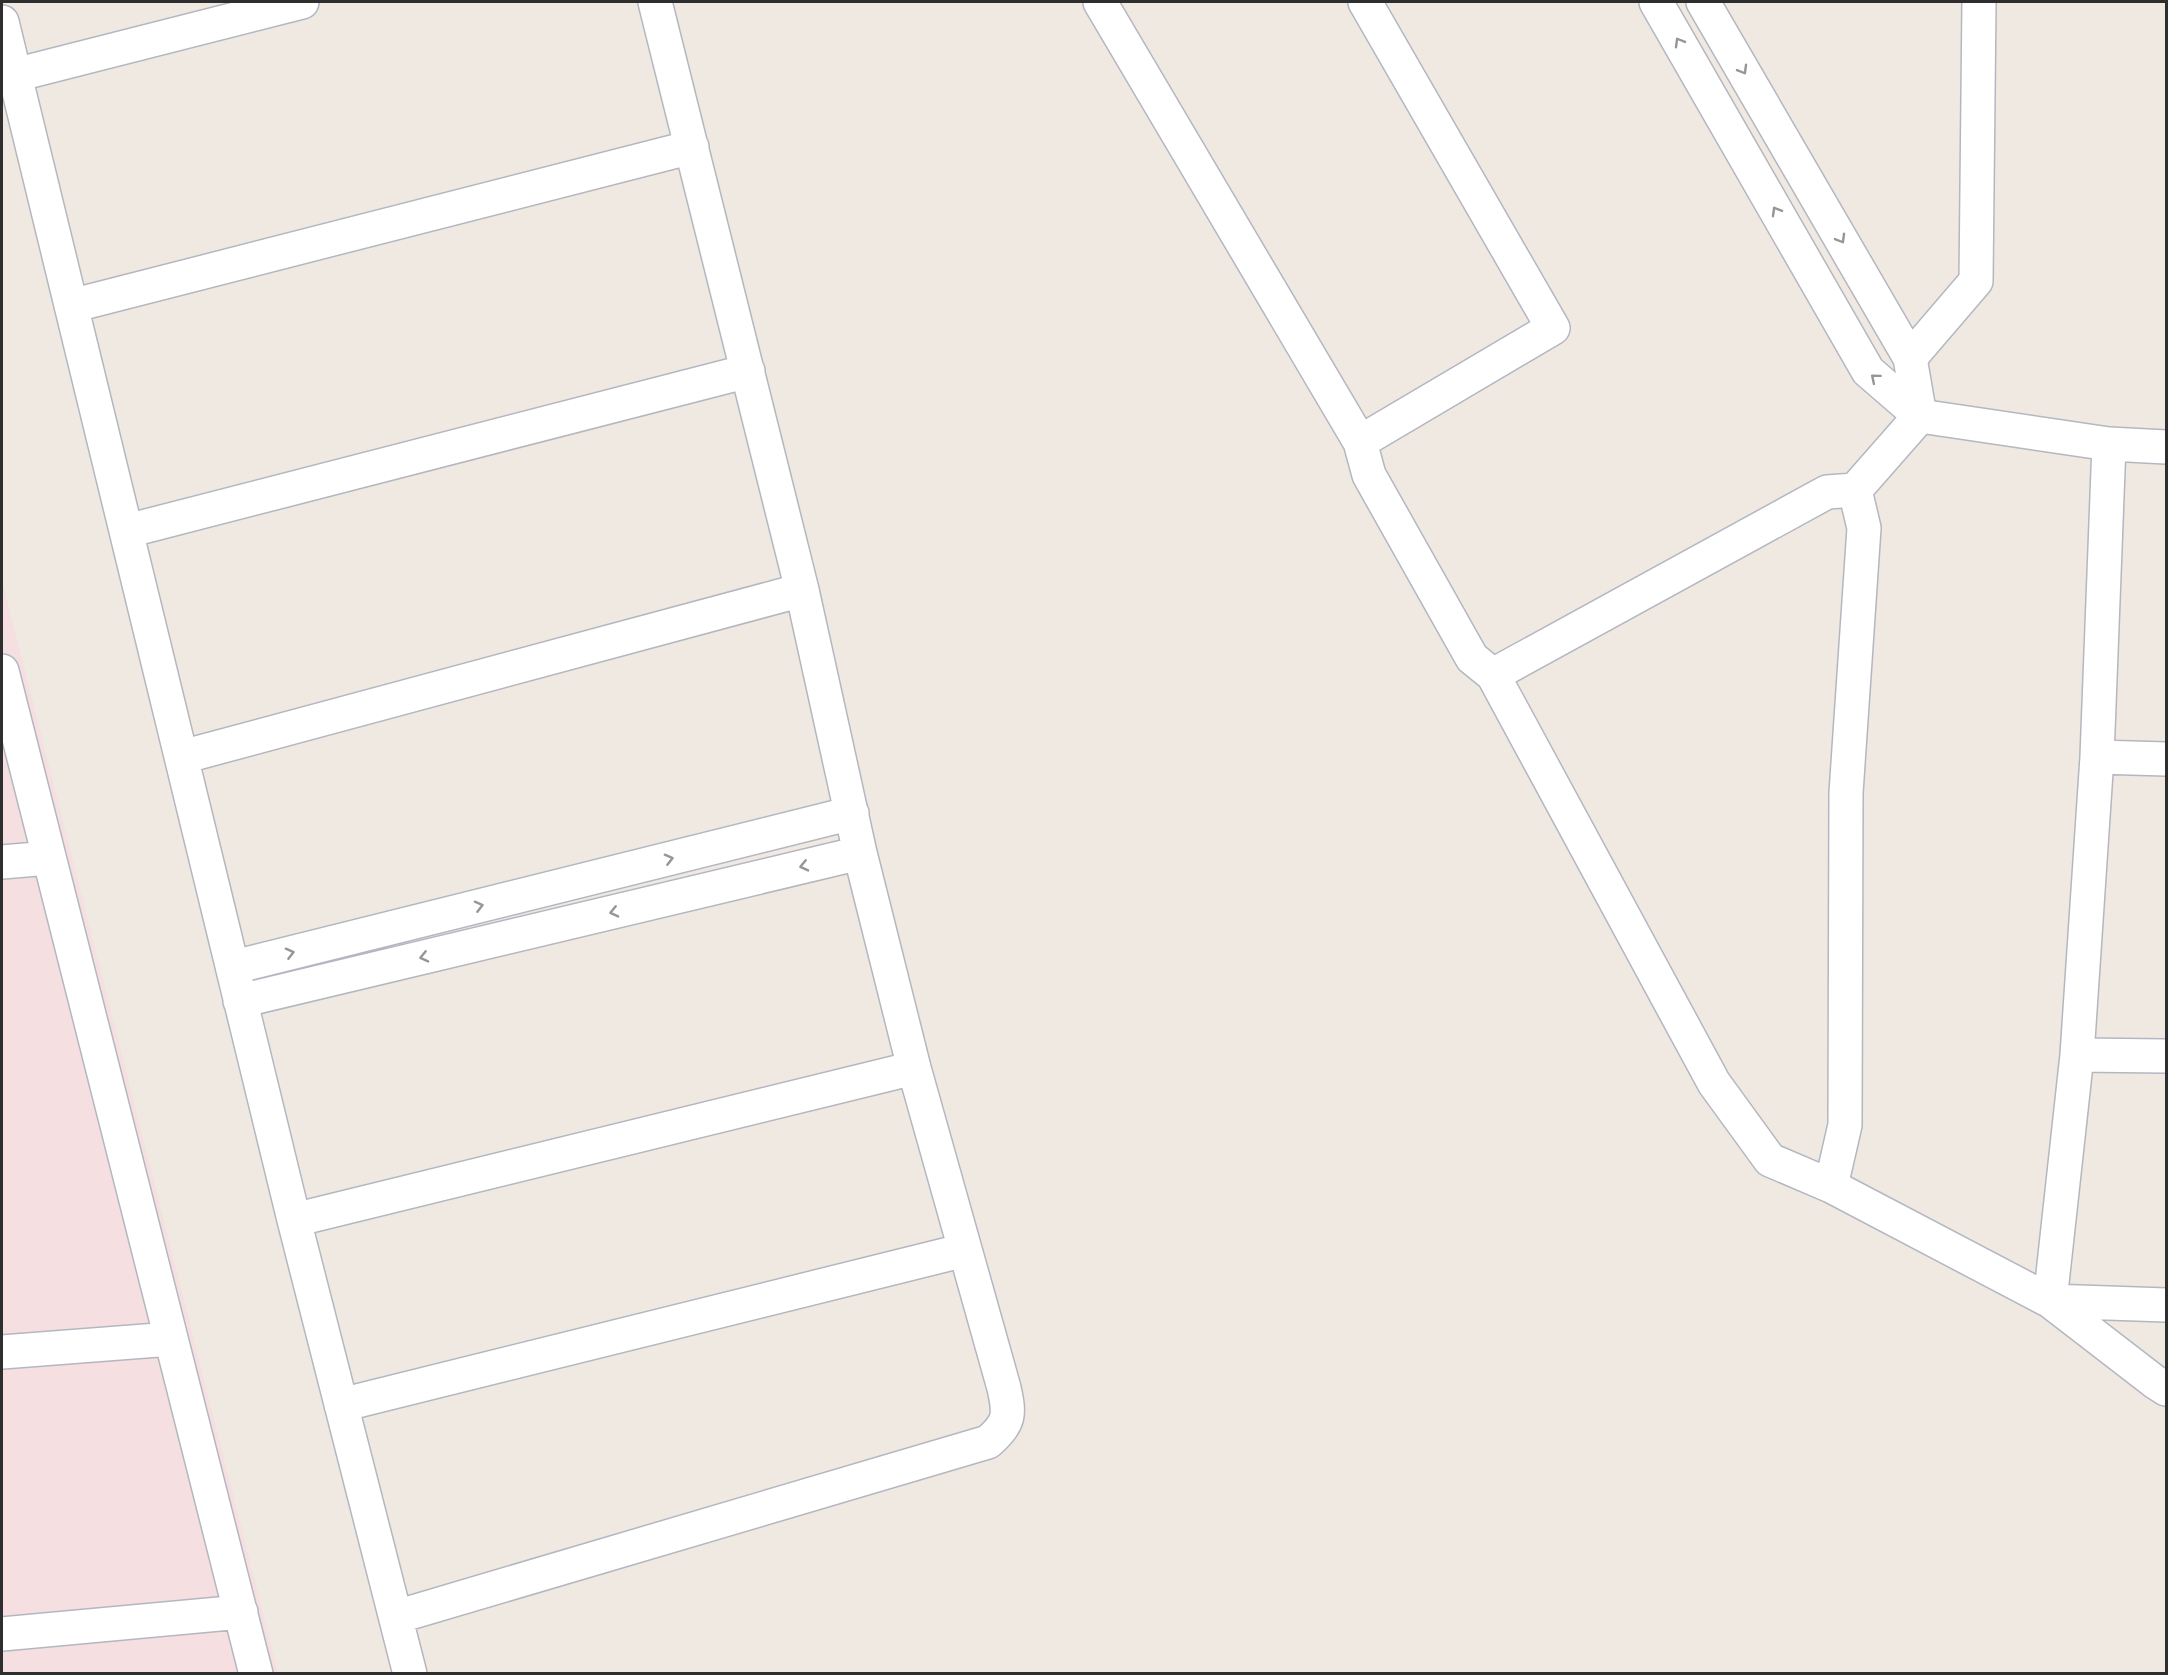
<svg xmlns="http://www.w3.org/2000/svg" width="2168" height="1675" viewBox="0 0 2168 1675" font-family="'Source Sans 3',sans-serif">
  <rect width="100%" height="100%" fill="#efe9e1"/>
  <path fill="#f5dfe0" d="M 2,580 L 278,1673 L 2,1673 Z"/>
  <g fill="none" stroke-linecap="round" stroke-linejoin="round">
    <g stroke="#b4b7c1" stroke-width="36">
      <path id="street" d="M 1100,2 L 1360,442 L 1369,475 L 1472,658 L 1493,675 L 1714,1083 L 1770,1160 L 1831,1186 L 2050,1301 L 2155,1382 L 2166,1389
        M 2,22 L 294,1220 L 410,1674
        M 15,75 L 302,2
        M 71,306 L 692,147
        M 1910,358 L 1976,281 L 1979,2
        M 1360,442 L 1553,328 L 1365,2
        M 2109,444 L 2097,757 L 2166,759
        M 127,531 L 748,371
        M 2,671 L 256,1674
        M 1493,675 L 1827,492 L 1855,490 L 1920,416 L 2109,444 L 2166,447
        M 182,757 L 802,590
        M 2097,757 L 2077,1055 L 2166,1056
        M 2,862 L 49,858
        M 234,967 L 852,813
        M 240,1001 L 860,853
        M 2077,1055 L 2050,1301 L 2166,1305
        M 1831,1186 L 1845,1125 L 1846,793 L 1864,528 L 1855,490
        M 294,1220 L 914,1068
        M 2,1352 L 171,1339
        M 341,1405 L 965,1250
        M 396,1617 L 988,1442 C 1010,1423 1010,1415 1004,1388 L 914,1068 L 860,853 L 802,590 L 655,2
        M 2,1634 L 241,1612"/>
    </g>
    <g stroke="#b4b7c1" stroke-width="36">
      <path id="secondary" d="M 1656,2 L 1868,371 L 1920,416
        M 1703,2 L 1910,358 L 1920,416"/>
    </g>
    <use href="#street" stroke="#fff" stroke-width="33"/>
    <use href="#secondary" stroke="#fff" stroke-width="33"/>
  </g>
  <defs><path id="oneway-chevron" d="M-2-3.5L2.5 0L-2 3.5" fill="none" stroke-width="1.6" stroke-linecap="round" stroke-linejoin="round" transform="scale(1.5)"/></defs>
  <g stroke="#969696">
    <use href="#oneway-chevron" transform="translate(1679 42) rotate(-120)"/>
    <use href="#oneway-chevron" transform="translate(1743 70) rotate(60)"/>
    <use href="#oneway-chevron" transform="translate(1776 211) rotate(-120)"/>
    <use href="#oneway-chevron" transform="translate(1841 239) rotate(60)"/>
    <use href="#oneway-chevron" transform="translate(1875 378) rotate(-140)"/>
    <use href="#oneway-chevron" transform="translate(669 859) rotate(-14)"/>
    <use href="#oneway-chevron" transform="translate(804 866) rotate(167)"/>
    <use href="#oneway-chevron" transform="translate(479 906) rotate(-14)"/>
    <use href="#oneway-chevron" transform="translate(614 912) rotate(167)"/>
    <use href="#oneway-chevron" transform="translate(290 953) rotate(-14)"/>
    <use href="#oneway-chevron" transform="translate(424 957) rotate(167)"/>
  </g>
  <rect width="2168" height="1675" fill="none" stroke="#2e2e2e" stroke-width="6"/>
</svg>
